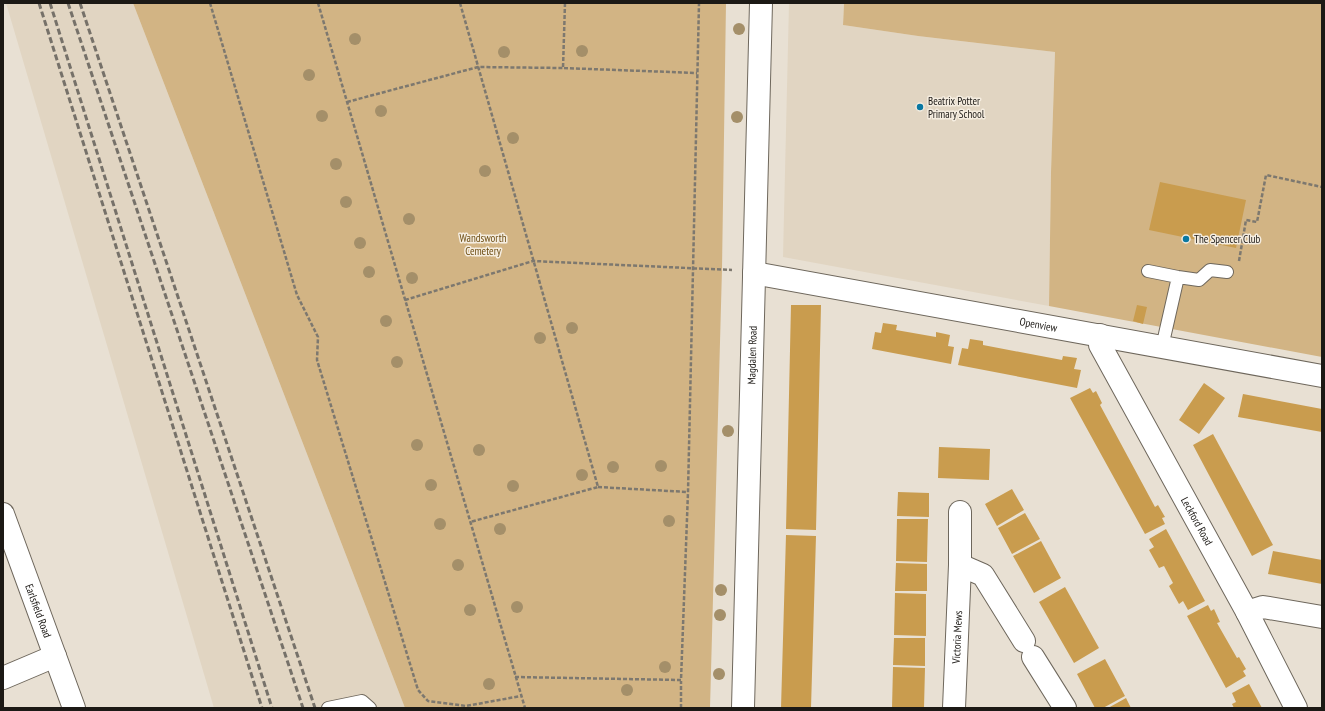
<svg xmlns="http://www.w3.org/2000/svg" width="1325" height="711" viewBox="0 0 1325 711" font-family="'PT Sans Narrow',sans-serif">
  <rect width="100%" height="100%" fill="#e8e0d3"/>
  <path fill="#e1d5c2" d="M 6,3 L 133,3 L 405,708 L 214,708 Z
    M 789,3 L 844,4 L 843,25 L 918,36 L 1055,52 L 1051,172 L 1049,306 L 783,257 Z"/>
  <path fill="#d2b484" d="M 133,3 L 726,3 L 722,269 L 710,708 L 405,708 Z
    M 831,3 L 1322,3 L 1322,357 L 1049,306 L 1051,172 L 1055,52 L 918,36 L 843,25 L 844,4 Z"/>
  <path fill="#c99c4e" d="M 1160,182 L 1246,200 L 1236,248 L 1149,230 Z
    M 791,305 L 821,305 L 816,530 L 786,529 Z
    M 1137,305 L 1147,307 L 1143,324 L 1133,321 Z
    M 883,323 L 897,325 L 896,330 L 936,337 L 936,332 L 950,335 L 948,346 L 954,347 L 951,364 L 872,349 L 875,332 L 881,333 Z
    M 970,339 L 983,341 L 983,345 L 1062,360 L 1063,356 L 1077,358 L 1074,369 L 1081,370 L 1077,388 L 958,365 L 962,348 L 968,349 Z
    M 1204,383 L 1225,398 L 1199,434 L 1179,420 Z
    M 1090,388 L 1093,393 L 1096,391 L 1102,403 L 1100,405 L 1155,507 L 1158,505 L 1165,517 L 1162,518 L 1165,524 L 1145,534 L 1070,398 Z
    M 1243,394 L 1322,409 L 1322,432 L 1238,417 Z
    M 1213,434 L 1273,545 L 1252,556 L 1193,445 Z
    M 939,447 L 990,449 L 989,480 L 938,478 Z
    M 1012,489 L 1024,510 L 997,526 L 985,504 Z
    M 898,492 L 929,493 L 929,517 L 897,516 Z
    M 1025,513 L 1040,539 L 1012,554 L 998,528 Z
    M 897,519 L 928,519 L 927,562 L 896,561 Z
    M 1166,529 L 1205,601 L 1188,610 L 1183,601 L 1179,604 L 1169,586 L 1173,583 L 1164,566 L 1159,568 L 1149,550 L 1154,547 L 1149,539 Z
    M 786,535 L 816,536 L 811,708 L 781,708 Z
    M 1041,541 L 1061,578 L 1034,593 L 1013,556 Z
    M 1273,551 L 1322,560 L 1322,584 L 1268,574 Z
    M 896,563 L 927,564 L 927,591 L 895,591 Z
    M 1065,587 L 1099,648 L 1074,663 L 1039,602 Z
    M 895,593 L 926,594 L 926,636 L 894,635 Z
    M 1208,605 L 1211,611 L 1214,609 L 1220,622 L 1217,623 L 1237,658 L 1239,657 L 1246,669 L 1243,671 L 1246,676 L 1226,688 L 1187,616 Z
    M 894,638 L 925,638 L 925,666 L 893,665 Z
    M 1105,659 L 1125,696 L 1103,708 L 1095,708 L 1077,674 Z
    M 893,667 L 925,668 L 924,708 L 892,708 Z
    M 1249,684 L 1262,708 L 1234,708 L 1232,704 L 1236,702 L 1232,693 Z
    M 1126,698 L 1131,708 L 1108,708 Z"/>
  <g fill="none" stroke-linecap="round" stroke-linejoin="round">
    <g stroke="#6e675c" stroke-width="14">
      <path id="service" d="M 1148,271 L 1178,277 L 1199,280 L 1210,270 L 1227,272
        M 1162,347 L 1178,277
        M 328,708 L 362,701 L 370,708"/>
    </g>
    <g stroke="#6e675c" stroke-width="24">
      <g id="minor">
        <path id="s1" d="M 754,273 L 1322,376"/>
        <path id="s2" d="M 1100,335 L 1100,345 L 1247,612 L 1296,708"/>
        <path d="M 960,565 L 960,512"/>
        <path d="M 1247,612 L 1263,607 L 1322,617"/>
        <path d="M 1033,657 L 1065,708"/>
        <path d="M 3,678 L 55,656"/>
        <path id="s3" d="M 954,708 L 960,565 L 983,575 L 1024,641"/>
      </g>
    </g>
    <g stroke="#6e675c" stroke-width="24">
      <g id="tertiary">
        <path id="s4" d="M 743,708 L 761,3"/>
      </g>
    </g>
    <g stroke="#6e675c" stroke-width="24">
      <g id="secondary">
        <path id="s5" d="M 3,514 L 74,708"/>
      </g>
    </g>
    <path stroke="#7d786f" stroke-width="2.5" stroke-dasharray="4 2" stroke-linecap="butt" d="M 210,3 L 297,295 L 318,337 L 317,360 L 418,690 L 428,701 L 466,706 L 521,696
      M 318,3 L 525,708
      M 460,3 L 598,487 L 470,522
      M 565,3 L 563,68 L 697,73
      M 347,102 L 478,67 L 563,68
      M 1239,261 L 1246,220 L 1257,222 L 1266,175 L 1322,187
      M 405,300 L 533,261 L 732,270
      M 598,487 L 688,492
      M 515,677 L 681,680 L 688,492 L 699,3
      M 681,708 L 681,681"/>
    <use href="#service" stroke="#fff" stroke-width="12"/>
    <use href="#minor" stroke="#fff" stroke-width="22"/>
    <use href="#tertiary" stroke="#fff" stroke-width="22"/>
    <use href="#secondary" stroke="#fff" stroke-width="22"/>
    <path stroke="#767169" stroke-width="3" stroke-dasharray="6 3" stroke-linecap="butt" d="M 39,3 L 262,708
      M 50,3 L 272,708
      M 68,3 L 303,708
      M 80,3 L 315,708"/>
  </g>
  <g fill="#a48f69">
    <circle cx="739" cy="29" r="6"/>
    <circle cx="355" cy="39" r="6"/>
    <circle cx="582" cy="51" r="6"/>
    <circle cx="504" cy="52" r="6"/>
    <circle cx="309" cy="75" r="6"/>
    <circle cx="381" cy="111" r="6"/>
    <circle cx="322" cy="116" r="6"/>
    <circle cx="737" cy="117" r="6"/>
    <circle cx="513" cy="138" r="6"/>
    <circle cx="336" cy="164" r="6"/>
    <circle cx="485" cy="171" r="6"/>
    <circle cx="346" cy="202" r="6"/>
    <circle cx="409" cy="219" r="6"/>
    <circle cx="360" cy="243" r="6"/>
    <circle cx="369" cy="272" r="6"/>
    <circle cx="412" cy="278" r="6"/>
    <circle cx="386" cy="321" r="6"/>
    <circle cx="572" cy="328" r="6"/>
    <circle cx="540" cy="338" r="6"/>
    <circle cx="397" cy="362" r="6"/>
    <circle cx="728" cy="431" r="6"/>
    <circle cx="417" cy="445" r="6"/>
    <circle cx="479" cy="450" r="6"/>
    <circle cx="661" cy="466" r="6"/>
    <circle cx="613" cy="467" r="6"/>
    <circle cx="582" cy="475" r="6"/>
    <circle cx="431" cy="485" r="6"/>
    <circle cx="513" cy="486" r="6"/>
    <circle cx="669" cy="521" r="6"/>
    <circle cx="440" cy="524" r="6"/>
    <circle cx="500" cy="529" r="6"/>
    <circle cx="458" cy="565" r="6"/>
    <circle cx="721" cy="590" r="6"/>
    <circle cx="517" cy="607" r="6"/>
    <circle cx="470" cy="610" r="6"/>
    <circle cx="720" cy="615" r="6"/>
    <circle cx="665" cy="667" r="6"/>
    <circle cx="719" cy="674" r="6"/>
    <circle cx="489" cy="684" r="6"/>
    <circle cx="627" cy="690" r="6"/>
  </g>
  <g fill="#0978a2" stroke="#f5ede0" stroke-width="1.5">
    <circle cx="920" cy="107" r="4"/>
    <circle cx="1186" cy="239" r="4"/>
  </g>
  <g text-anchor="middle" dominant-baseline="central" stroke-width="3" stroke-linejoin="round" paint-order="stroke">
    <g font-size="11" fill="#1c1915" stroke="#f5ede0" text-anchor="start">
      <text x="928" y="101">Beatrix Potter<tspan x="928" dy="13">Primary School</tspan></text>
      <text x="1194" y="239">The Spencer Club</text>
    </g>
    <g font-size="11" fill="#6d4d12" stroke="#f5ede0">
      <text x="483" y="238">Wandsworth<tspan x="483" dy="13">Cemetery</tspan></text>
    </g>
    <g font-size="11" fill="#1c1915" stroke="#f5ede0">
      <text stroke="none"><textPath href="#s1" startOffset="289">Openview</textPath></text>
      <text stroke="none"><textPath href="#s4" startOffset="353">Magdalen Road</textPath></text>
      <text stroke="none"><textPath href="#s2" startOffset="211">Leckford Road</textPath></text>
      <text stroke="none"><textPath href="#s5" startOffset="103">Earlsfield Road</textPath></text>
      <text stroke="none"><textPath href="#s3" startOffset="71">Victoria Mews</textPath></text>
    </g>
  </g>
  <rect width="1325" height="711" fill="none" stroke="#1c1915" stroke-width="8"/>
</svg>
